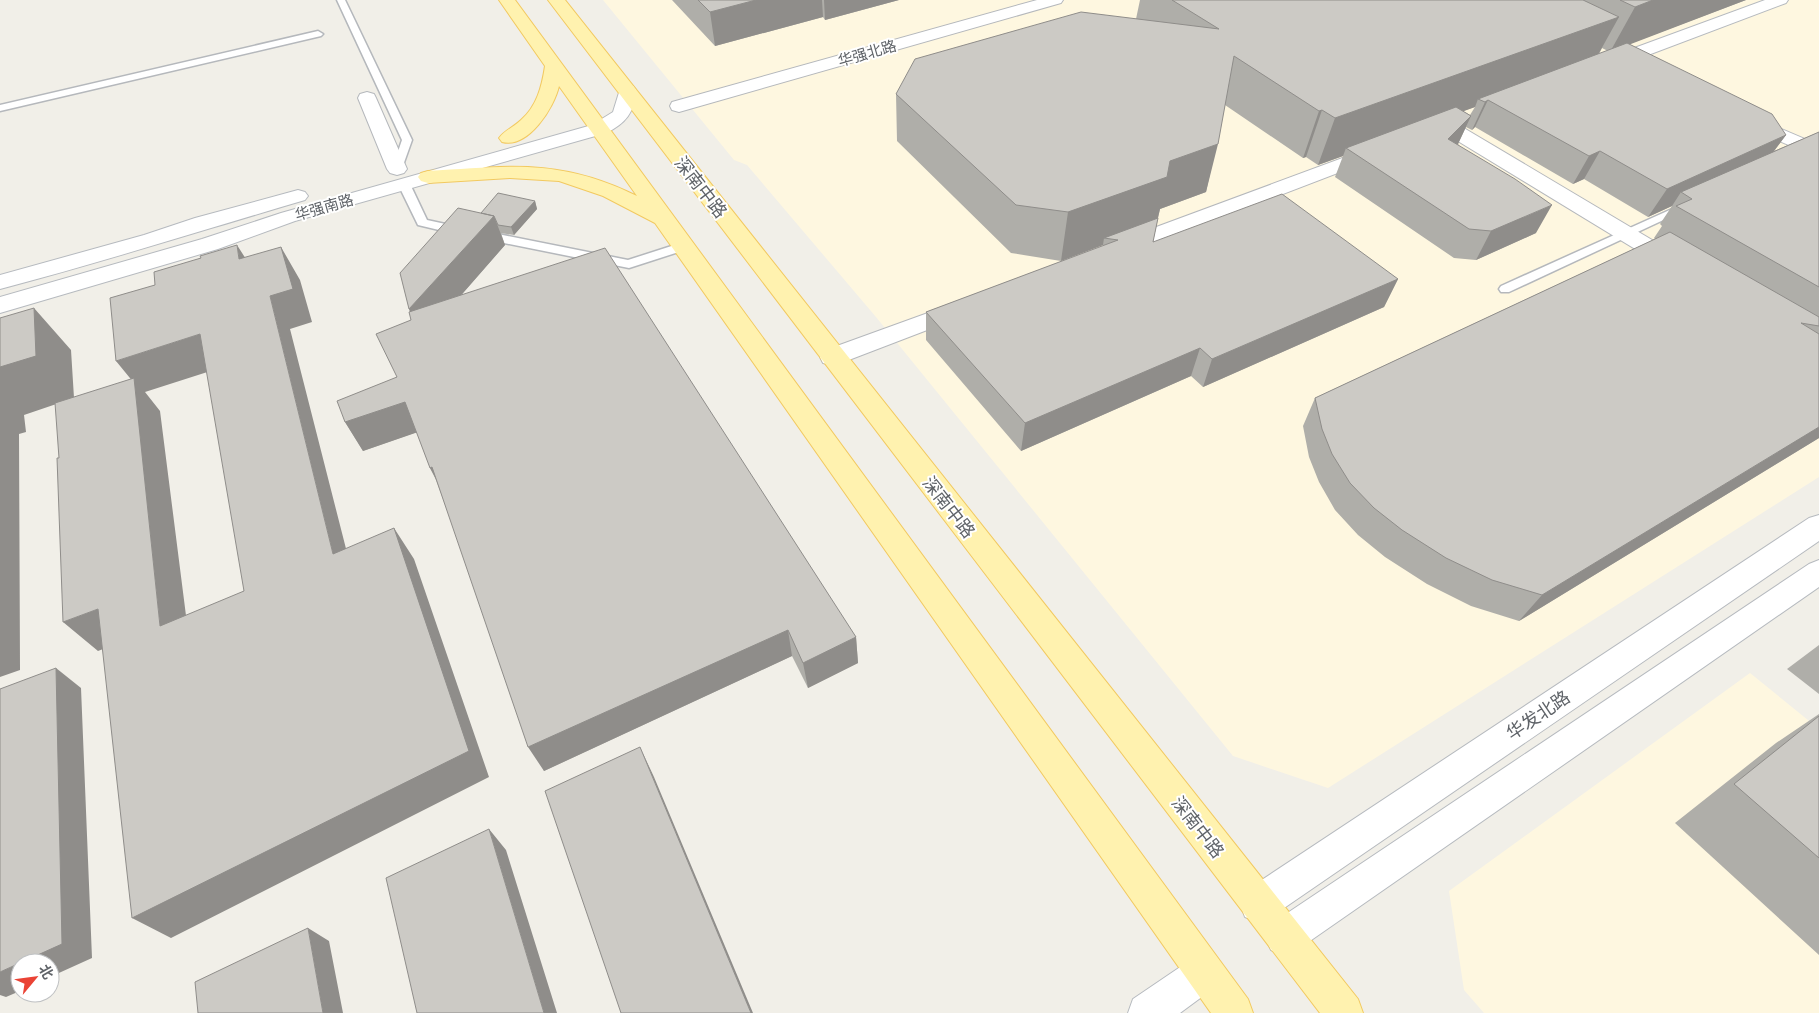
<svg xmlns="http://www.w3.org/2000/svg" width="1819" height="1013" viewBox="0 0 1819 1013" font-family="Quicksand,'Noto Sans SC',sans-serif">
  <rect width="100%" height="100%" fill="#f1efe8"/>
  <path fill="#fef7e0" d="M 603,0 L 1819,0 L 1819,477 L 1328,788 L 1233,756 L 876,317 L 747,165 L 734,160 Z
    M 1750,673 L 1819,729 L 1819,1013 L 1484,1013 L 1464,990 L 1449,891 Z"/>
  <g fill="none" stroke-linecap="round" stroke-linejoin="round">
    <g stroke="#b5b8bc" stroke-width="3">
      <path id="lane" d="M 337,0 L 345,0 L 412,140 L 401,171 L 393,171 L 392,169 L 402,140 Z
        M 318,31 L 323,34 L 321,36 L 0,111 L 0,105 Z
        M 404,181 L 410,184 L 427,220 L 464,228 L 466,231 L 464,234 L 460,235 L 418,225 L 398,184 Z
        M 1683,204 L 1687,205 L 1689,207 L 1687,209 L 1509,292 L 1501,292 L 1499,289 L 1501,286 Z
        M 483,231 L 628,260 L 684,242 L 690,246 L 688,249 L 629,268 L 479,238 L 477,235 Z"/>
    </g>
    <g stroke="#b5b8bc" stroke-width="2">
      <path id="street" d="M 1037,0 L 1063,0 L 1061,3 L 686,110 L 679,112 L 672,110 L 670,106 L 672,102 Z
        M 367,92 L 374,94 L 376,98 L 407,169 L 404,173 L 397,175 L 390,173 L 387,169 L 358,98 L 360,94 Z
        M 1445,119 L 1452,121 L 1684,259 L 1687,264 L 1684,269 L 1676,271 L 1668,269 L 1438,129 L 1435,125 L 1438,121 Z
        M 1375,146 L 1382,148 L 1385,152 L 1382,156 L 1129,253 L 1121,255 L 1113,253 L 1110,248 L 1113,243 Z
        M 961,301 L 969,304 L 973,309 L 969,314 L 841,363 L 832,365 L 823,363 L 820,357 L 823,351 Z"/>
    </g>
    <g stroke="#b6babf" stroke-width="2">
      <path id="secondary" d="M 1765,0 L 1788,0 L 1786,3 L 1619,66 L 1613,67 L 1607,66 L 1604,62 L 1607,58 Z
        M 627,85 L 633,86 L 636,90 C 635,112 625,124 606,133 L 295,221 L 218,249 L 0,313 L 0,297 L 202,239 L 281,213 L 592,125 L 613,112 L 621,86 Z
        M 1751,116 L 1819,145 L 1819,158 L 1744,126 L 1741,122 L 1744,118 Z
        M 298,190 L 305,192 L 308,196 L 305,200 C 203,230 103,262 0,289 L 0,275 L 144,235 L 195,218 Z
        M 1819,515 L 1819,541 L 1271,917 L 1258,922 L 1245,917 L 1240,904 L 1245,891 L 1809,518 Z
        M 1819,560 L 1819,587 L 1297,950 L 1284,956 L 1271,950 L 1265,937 L 1271,924 L 1809,564 Z
        M 1205,953 L 1218,959 L 1224,972 L 1218,985 L 1180,1013 L 1128,1013 L 1133,999 L 1192,959 Z"/>
    </g>
    <g stroke="#f2c960" stroke-width="2">
      <path id="primary" d="M 499,0 L 515,0 L 1248,999 L 1253,1013 L 1211,1013 L 655,223 L 603,196 L 559,181 L 510,178 L 428,183 L 421,181 L 418,177 L 421,173 L 428,171 C 509,166 561,158 637,196 L 559,86 C 554,108 528,149 502,142 L 499,138 C 505,130 514,127 521,120 C 537,106 542,86 545,66 Z
        M 548,0 L 565,0 L 1358,999 L 1363,1013 L 1320,1013 Z"/>
    </g>
    <use href="#lane" fill="#fff" fill-rule="evenodd"/>
    <use href="#street" fill="#fff" fill-rule="evenodd"/>
    <use href="#secondary" fill="#fff" fill-rule="evenodd"/>
    <use href="#primary" fill="#fff2af" fill-rule="evenodd"/>
  </g>
  <path fill="#afaea9" fill-rule="evenodd" d="M 672,0 L 899,0 L 825,20 L 823,17 L 715,46 Z
    M 1140,0 L 1746,0 L 1629,44 L 1786,135 L 1774,151 L 1819,132 L 1819,438 L 1519,621 L 1471,606 L 1427,584 L 1385,557 L 1358,535 L 1335,510 L 1319,482 L 1309,457 L 1303,426 L 1315,398 L 1655,239 L 1654,238 L 1662,226 L 1660,224 L 1672,206 L 1648,217 L 1584,179 L 1573,184 L 1475,127 L 1472,130 L 1466,127 L 1458,144 L 1536,233 L 1476,260 L 1454,258 L 1335,177 L 1343,156 L 1318,165 L 1306,157 L 1303,158 L 1225,105 L 1206,192 L 1160,209 L 1153,242 L 1398,279 L 1384,307 L 1203,387 L 1191,376 L 1021,451 L 926,340 L 926,312 L 1103,246 L 1103,245 L 1061,261 L 1011,253 L 897,141 L 896,94 L 1136,19 ZM 1602,48 L 1608,51 L 1599,54 ZM 1475,107 L 1470,115 L 1463,111 Z
    M 535,201 L 537,209 L 514,235 L 501,233 L 505,245 L 461,295 L 856,637 L 858,663 L 808,688 L 792,656 L 544,771 L 436,480 L 430,468 L 417,432 L 363,451 L 345,422 L 397,377 L 411,320 L 410,312 L 409,309 L 481,213 Z
    M 1819,645 L 1819,694 L 1787,669 Z
    M 1819,714 L 1819,955 L 1675,823 L 1776,743 Z"/>
  <path fill="#8f8d8a" d="M 756,0 L 822,0 L 823,17 L 715,46 L 710,12 Z
    M 824,0 L 899,0 L 825,20 Z
    M 1653,0 L 1746,0 L 1610,52 L 1635,7 Z
    M 1619,17 L 1594,62 L 1488,100 L 1475,127 L 1472,130 L 1485,102 L 1478,99 L 1475,107 L 1352,152 L 1346,148 L 1343,156 L 1318,165 L 1335,118 Z
    M 1322,110 L 1306,157 L 1303,158 L 1319,111 Z
    M 1471,116 L 1458,144 L 1435,167 L 1448,139 Z
    M 1786,135 L 1765,163 L 1681,192 L 1672,206 L 1648,217 L 1667,189 Z
    M 1218,144 L 1206,192 L 1160,209 L 1156,225 L 1104,238 L 1103,245 L 1061,261 L 1068,212 L 1170,161 Z
    M 1600,151 L 1584,179 L 1573,184 L 1589,156 Z
    M 535,201 L 537,209 L 514,235 L 511,227 Z
    M 1552,205 L 1536,233 L 1476,260 L 1491,231 Z
    M 494,216 L 505,245 L 423,339 L 409,309 Z
    M 237,245 L 258,278 L 239,259 Z
    M 281,247 L 300,280 L 312,322 L 290,329 L 355,584 L 333,554 L 270,296 Z
    M 1398,279 L 1384,307 L 1203,387 L 1212,359 Z
    M 34,308 L 71,350 L 74,398 L 24,415 L 26,432 L 19,434 L 20,670 L 0,677 L 0,367 Z
    M 200,334 L 223,367 L 145,392 L 160,411 L 191,655 L 160,626 L 134,383 L 116,361 Z
    M 1200,348 L 1191,376 L 1021,451 L 1025,423 Z
    M 405,402 L 421,431 L 363,451 L 345,422 Z
    M 1819,427 L 1819,438 L 1519,621 L 1542,595 Z
    M 432,467 L 446,497 L 430,468 Z
    M 394,528 L 414,559 L 489,777 L 171,938 L 132,918 Z
    M 98,609 L 131,638 L 98,651 L 63,622 Z
    M 788,630 L 792,656 L 544,771 L 528,747 Z
    M 856,637 L 858,663 L 808,688 L 803,663 Z
    M 56,668 L 81,688 L 92,958 L 50,977 L 50,963 L 21,963 Z
    M 640,747 L 654,777 L 753,1013 L 751,1013 Z
    M 489,829 L 506,850 L 557,1013 L 544,1013 Z
    M 308,928 L 329,941 L 343,1013 L 323,1013 Z
    M 20,963 L 20,991 L 6,997 L 0,995 L 0,972 Z"/>
  <path fill="#cccac5" stroke="#8f8d8a" d="M 698,0 L 756,0 L 710,12 Z
    M 1172,0 L 1583,0 L 1619,17 L 1335,118 L 1322,110 L 1319,111 L 1234,56 L 1218,144 L 1170,161 L 1167,177 L 1068,212 L 1016,205 L 896,94 L 915,59 L 1081,12 L 1219,29 Z
    M 1620,0 L 1653,0 L 1635,7 Z
    M 1627,43 L 1772,114 L 1786,135 L 1667,189 L 1600,151 L 1589,156 L 1488,100 L 1485,102 L 1478,99 Z
    M 1456,107 L 1471,116 L 1448,139 L 1515,179 L 1552,205 L 1491,231 L 1469,229 L 1346,148 Z
    M 1819,132 L 1819,287 L 1676,206 L 1692,199 L 1681,192 Z
    M 498,193 L 535,201 L 511,227 L 498,225 L 494,216 L 481,213 Z
    M 1282,194 L 1398,279 L 1212,359 L 1200,348 L 1025,423 L 926,312 L 1118,240 L 1104,238 L 1158,218 L 1153,242 Z
    M 458,208 L 494,216 L 409,309 L 400,273 Z
    M 1670,232 L 1819,317 L 1819,326 L 1801,323 L 1819,334 L 1819,427 L 1542,595 L 1492,580 L 1446,558 L 1402,530 L 1374,508 L 1350,483 L 1332,454 L 1322,429 L 1315,398 Z
    M 237,245 L 239,259 L 281,247 L 293,289 L 270,296 L 333,554 L 394,528 L 469,751 L 132,918 L 98,609 L 63,622 L 57,458 L 59,458 L 55,403 L 134,378 L 160,626 L 244,591 L 200,334 L 116,361 L 110,298 L 155,285 L 154,272 L 201,258 L 200,256 Z
    M 605,248 L 856,637 L 803,663 L 788,630 L 528,747 L 432,467 L 430,468 L 405,402 L 345,422 L 337,401 L 397,377 L 376,334 L 411,320 L 409,312 Z
    M 34,308 L 36,356 L 0,367 L 0,318 Z
    M 56,668 L 62,944 L 0,972 L 0,689 Z
    M 1819,716 L 1819,858 L 1734,784 Z
    M 640,747 L 751,1013 L 621,1013 L 545,791 Z
    M 489,829 L 544,1013 L 417,1013 L 386,878 Z
    M 308,928 L 323,1013 L 198,1013 L 195,982 Z"/>
  <g text-anchor="middle" dominant-baseline="central" stroke-width="4" stroke-linejoin="round" paint-order="stroke">
    <g font-size="15" fill="#5f6368" stroke="#fff">
      <text transform="translate(867 53) rotate(-16)">华强北路</text>
      <text transform="translate(324 207) rotate(-16)">华强南路</text>
    </g>
    <g font-size="18" fill="#5f6368" stroke="#fff">
      <text transform="translate(701 187) rotate(52)">深南中路</text>
      <text transform="translate(949 507) rotate(52)">深南中路</text>
      <text transform="translate(1538 715) rotate(-34)">华发北路</text>
      <text transform="translate(1198 827) rotate(52)">深南中路</text>
    </g>
  </g>
  <g transform="translate(35 978) rotate(61)"><circle r="24" fill="#ffffff" stroke="#bfc1c3"/>
  <path d="M0-4L9 19L0 12L-9 19Z" fill="#ea4335"/>
  <text y="-8" font-size="14" font-weight="bold" text-anchor="middle" fill="#5f6368">北</text>
  </g>
</svg>
